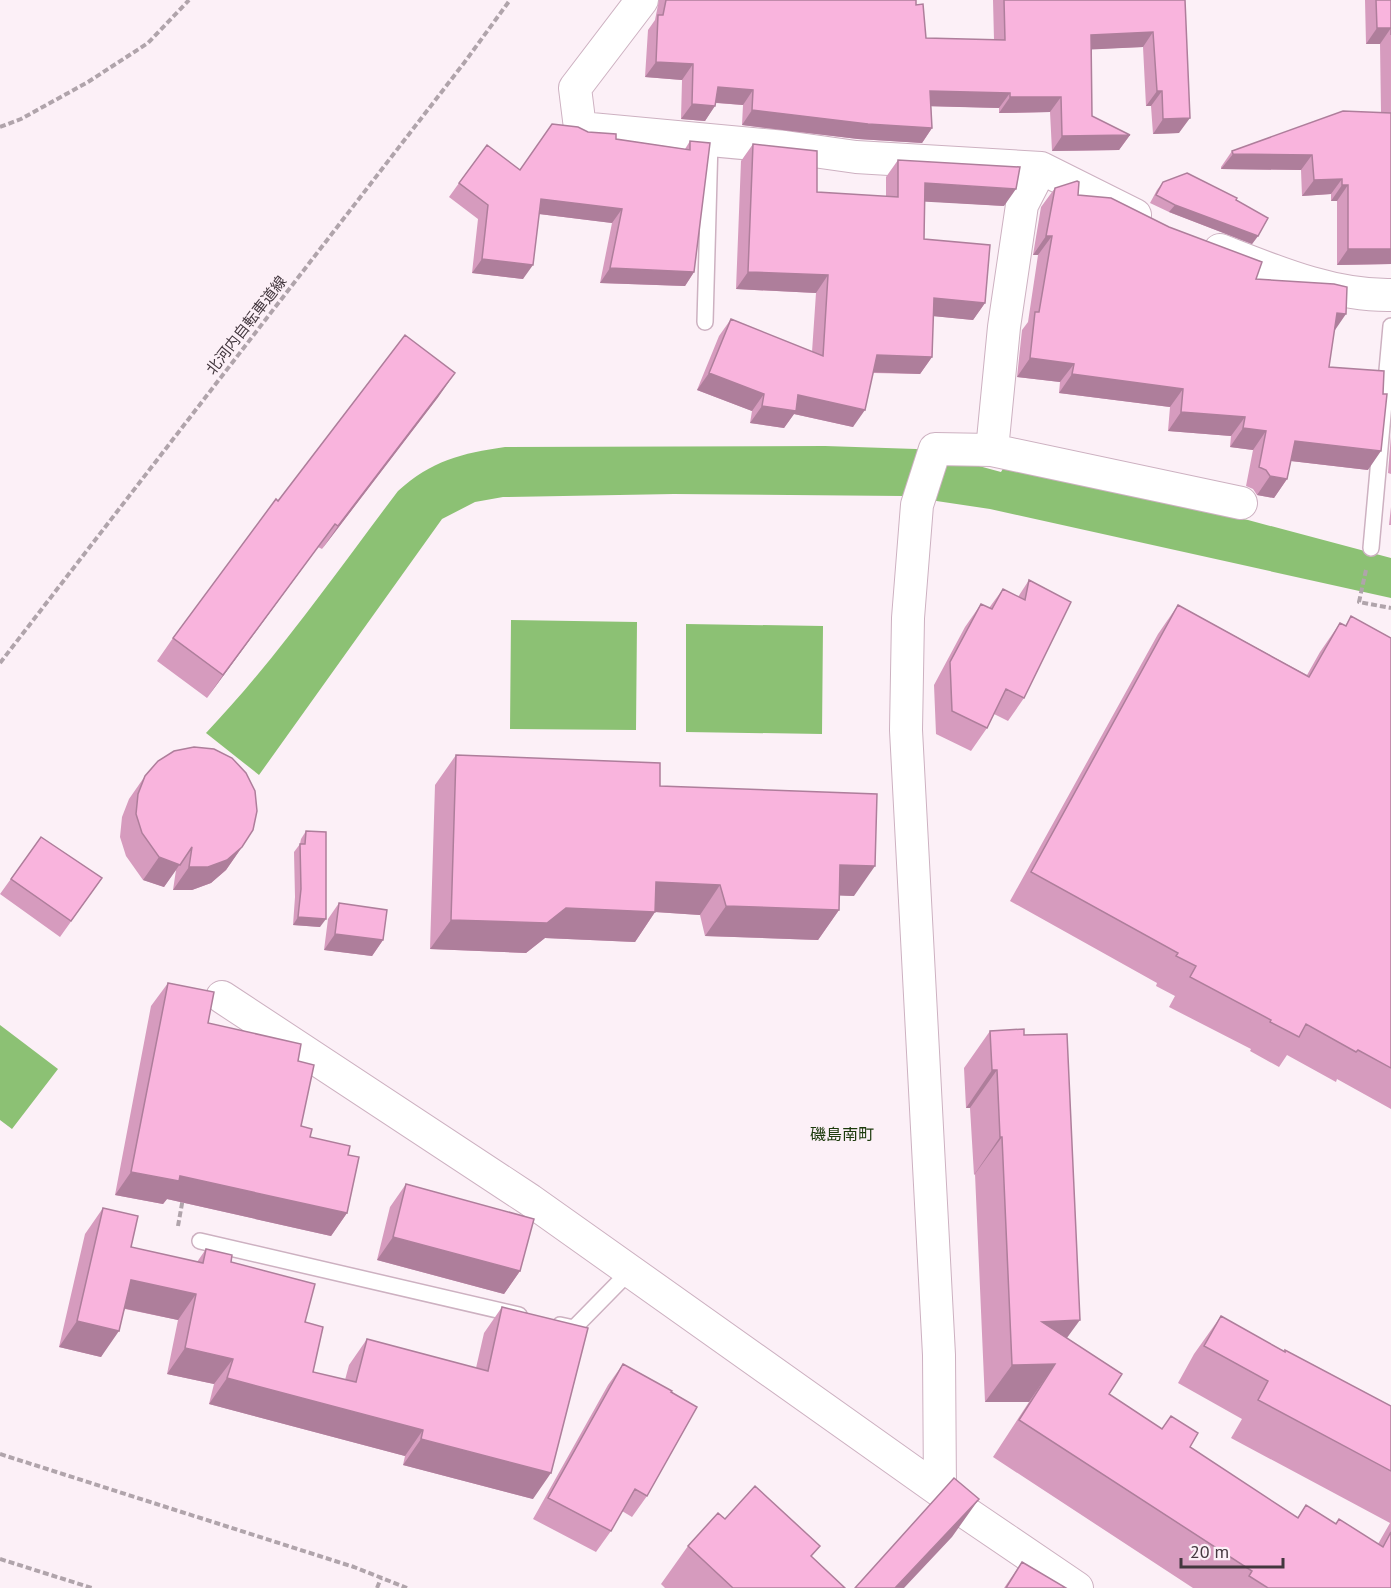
<svg xmlns="http://www.w3.org/2000/svg" width="1391" height="1588" viewBox="0 0 1391 1588" font-family="'PT Sans','Noto Sans JP',sans-serif">
  <rect width="100%" height="100%" fill="#fcf0f7"/>
  <path fill="#8cc174" d="M 825,446 L 916,449 L 1001,472 L 1004,467 L 1248,520 L 1391,558 L 1391,598 L 990,509 L 903,496 L 674,494 L 503,497 L 475,502 L 442,519 L 259,775 L 206,733 C 277,658 336,573 398,491 C 431,461 462,453 505,447 Z
    M 511,620 L 637,622 L 636,730 L 510,729 Z
    M 686,624 L 823,626 L 822,734 L 686,732 Z
    M 0,1025 L 58,1069 L 12,1129 L 0,1120 Z"/>
  <g fill="none" stroke-linecap="round" stroke-linejoin="round">
    <g stroke="#cdb1c1" stroke-width="18">
      <path id="service" d="M 705,322 L 710,141
        M 1371,548 L 1391,326
        M 200,1241 L 519,1315
        M 560,1325 L 574,1328 L 630,1271"/>
    </g>
    <g stroke="#cdb1c1" stroke-width="34">
      <path id="minor" d="M 642,0 L 575,88 L 580,128 L 785,147 L 856,157 L 1041,168 L 1135,215
        M 1220,250 C 1274,271 1332,296 1391,295
        M 992,450 L 1004,327 L 1022,205 L 1041,168
        M 222,997 L 530,1200 L 940,1491 L 968,1514 L 1077,1588
        M 940,1491 L 939,1355 L 906,730 L 908,618 L 917,505 L 935,449 L 992,450 L 1241,503"/>
    </g>
    <path stroke="#b0a4ab" stroke-width="4" stroke-dasharray="6 3" stroke-linecap="butt" d="M 0,127 L 21,119 L 88,82 L 148,43 L 189,0
      M 1366,570 L 1359,602 L 1391,608
      M 0,663 L 464,63 L 510,0
      M 178,1226 L 183,1198
      M 0,1454 L 354,1567 L 407,1588
      M 0,1559 L 92,1588
      M 377,1588 L 381,1578"/>
    <use href="#service" stroke="#fff" stroke-width="15"/>
    <use href="#minor" stroke="#fff" stroke-width="32"/>
  </g>
  <path fill="#d69bbe" d="M 659,0 L 916,0 L 916,5 L 926,38 L 994,40 L 993,0 L 1185,0 L 1179,133 L 1153,134 L 1151,106 L 1146,106 L 1143,47 L 1092,49 L 1092,116 L 1130,135 L 1119,150 L 1052,151 L 1050,112 L 999,113 L 999,108 L 931,106 L 932,128 L 922,143 L 858,139 L 742,125 L 743,105 L 716,103 L 705,121 L 681,119 L 682,80 L 645,77 L 648,30 L 655,20 Z
    M 1365,0 L 1391,0 L 1391,264 L 1337,265 L 1337,201 L 1331,201 L 1331,194 L 1302,196 L 1301,170 L 1221,169 L 1221,167 L 1232,151 L 1381,112 L 1380,44 L 1366,44 Z
    M 588,132 L 616,139 L 685,149 L 690,141 L 694,272 L 685,286 L 600,283 L 612,223 L 539,214 L 523,279 L 472,273 L 478,219 L 449,197 L 459,183 L 520,170 Z
    M 753,144 L 817,192 L 886,197 L 886,177 L 898,160 L 1004,206 L 925,201 L 924,239 L 985,303 L 973,320 L 933,316 L 932,357 L 920,374 L 873,373 L 853,427 L 794,414 L 784,428 L 750,423 L 752,411 L 697,390 L 719,336 L 731,319 L 812,352 L 816,293 L 736,289 L 741,161 Z
    M 1163,182 L 1236,200 L 1258,236 L 1252,244 L 1169,212 L 1150,203 L 1157,190 Z
    M 1055,188 L 1078,195 L 1256,279 L 1334,330 L 1329,367 L 1368,470 L 1291,461 L 1287,479 L 1274,498 L 1257,495 L 1253,489 L 1246,486 L 1253,450 L 1230,447 L 1231,436 L 1168,431 L 1170,407 L 1059,393 L 1060,382 L 1017,377 L 1022,330 L 1028,322 L 1038,255 L 1033,255 L 1041,207 Z
    M 439,396 L 322,549 L 318,547 L 207,698 L 157,661 L 173,638 L 278,501 Z
    M 1391,435 L 1391,474 L 1388,473 Z
    M 1391,507 L 1391,525 L 1389,525 Z
    M 1029,580 L 1024,698 L 1008,721 L 994,714 L 987,728 L 971,751 L 936,734 L 934,685 L 965,627 L 981,604 L 989,608 L 1003,589 L 1018,597 Z
    M 1178,605 L 1307,675 L 1320,652 L 1340,623 L 1345,626 L 1351,616 L 1391,638 L 1391,1109 L 1337,1079 L 1336,1082 L 1287,1055 L 1279,1067 L 1250,1051 L 1251,1049 L 1169,1007 L 1175,996 L 1156,986 L 1157,983 L 1010,901 L 1158,634 Z
    M 456,755 L 660,786 L 854,896 L 839,895 L 839,910 L 818,940 L 705,936 L 700,915 L 655,912 L 635,942 L 545,938 L 526,953 L 430,949 L 435,785 Z
    M 145,776 L 242,847 L 226,870 L 211,883 L 192,890 L 173,890 L 176,870 L 164,887 L 143,880 L 126,856 L 120,837 L 122,817 L 129,799 Z
    M 306,831 L 320,927 L 293,925 L 295,897 L 294,852 L 300,844 L 301,839 Z
    M 41,837 L 102,878 L 60,937 L 0,894 Z
    M 339,903 L 383,940 L 372,956 L 324,950 L 328,919 Z
    M 168,983 L 208,1023 L 298,1061 L 301,1126 L 310,1137 L 348,1155 L 347,1213 L 331,1236 L 167,1199 L 163,1204 L 115,1195 L 151,1006 Z
    M 990,1031 L 1067,1338 L 1109,1394 L 1297,1518 L 1306,1505 L 1335,1524 L 1378,1544 L 1390,1523 L 1231,1438 L 1242,1419 L 1178,1383 L 1194,1354 L 1221,1316 L 1284,1352 L 1391,1406 L 1391,1588 L 1193,1588 L 993,1457 L 1029,1402 L 985,1402 L 975,1174 L 974,1175 L 970,1108 L 966,1108 L 964,1068 Z
    M 406,1184 L 520,1271 L 504,1294 L 377,1260 L 390,1207 Z
    M 103,1208 L 131,1247 L 197,1262 L 206,1249 L 231,1262 L 305,1322 L 313,1372 L 345,1380 L 349,1365 L 367,1339 L 476,1368 L 484,1333 L 502,1307 L 533,1499 L 403,1465 L 405,1456 L 209,1404 L 214,1384 L 167,1374 L 178,1320 L 125,1309 L 101,1357 L 59,1347 L 85,1234 Z
    M 623,1364 L 647,1496 L 632,1517 L 622,1511 L 611,1531 L 596,1552 L 533,1519 L 608,1385 Z
    M 725,1519 L 812,1557 L 845,1588 L 665,1588 L 661,1584 L 688,1546 Z
    M 1022,1562 L 1066,1588 L 1004,1588 Z"/>
  <path fill="#ae7e9b" d="M 1377,28 L 1391,28 L 1380,44 L 1366,44 Z
    M 1153,32 L 1143,47 L 1081,50 L 1091,35 Z
    M 656,62 L 693,64 L 682,80 L 645,77 Z
    M 718,87 L 753,90 L 743,105 L 707,102 Z
    M 930,91 L 1010,93 L 999,108 L 920,106 Z
    M 1157,91 L 1162,91 L 1151,106 L 1146,106 Z
    M 1010,97 L 1061,97 L 1050,112 L 999,113 Z
    M 692,104 L 715,106 L 705,121 L 681,119 Z
    M 752,110 L 932,128 L 922,143 L 858,139 L 742,125 Z
    M 1190,118 L 1179,133 L 1153,134 L 1163,119 Z
    M 1130,135 L 1119,150 L 1052,151 L 1062,136 Z
    M 1233,154 L 1312,155 L 1301,170 L 1221,169 Z
    M 1342,179 L 1331,194 L 1302,196 L 1314,180 Z
    M 925,183 L 1016,189 L 1004,206 L 913,201 Z
    M 1342,185 L 1348,185 L 1337,201 L 1331,201 Z
    M 541,199 L 622,209 L 612,223 L 531,213 Z
    M 1175,205 L 1258,236 L 1252,244 L 1169,212 Z
    M 1046,236 L 1052,236 L 1038,255 L 1033,255 Z
    M 1348,249 L 1391,249 L 1391,264 L 1337,265 Z
    M 482,259 L 533,265 L 523,279 L 472,273 Z
    M 610,268 L 694,272 L 685,286 L 600,283 Z
    M 748,272 L 828,275 L 816,293 L 736,289 Z
    M 934,298 L 985,303 L 973,320 L 922,315 Z
    M 1337,313 L 1346,314 L 1333,333 Z
    M 877,355 L 932,357 L 920,374 L 865,372 Z
    M 1030,358 L 1074,364 L 1060,382 L 1017,377 Z
    M 455,373 L 439,396 L 322,549 L 338,526 Z
    M 709,373 L 764,394 L 752,411 L 697,390 Z
    M 1072,374 L 1183,389 L 1170,407 L 1059,393 Z
    M 798,395 L 865,410 L 853,427 L 794,414 L 784,428 L 750,423 L 762,406 Z
    M 1181,412 L 1245,417 L 1231,436 L 1168,431 Z
    M 1243,428 L 1266,431 L 1253,450 L 1230,447 Z
    M 1295,441 L 1381,451 L 1368,470 L 1282,460 Z
    M 1270,476 L 1287,479 L 1274,498 L 1257,495 Z
    M 335,524 L 318,547 L 207,698 L 223,675 Z
    M 192,847 L 164,887 L 143,880 L 159,857 Z
    M 242,847 L 226,870 L 211,883 L 192,890 L 173,890 L 189,867 Z
    M 840,865 L 875,866 L 854,896 L 820,895 Z
    M 656,882 L 720,885 L 700,915 L 655,912 L 635,942 L 545,938 L 526,953 L 430,949 L 451,920 L 566,908 Z
    M 726,906 L 839,910 L 818,940 L 705,936 Z
    M 298,917 L 326,919 L 320,927 L 293,925 Z
    M 335,934 L 383,940 L 372,956 L 324,950 Z
    M 992,1070 L 997,1070 L 970,1108 L 966,1108 Z
    M 1000,1137 L 1002,1137 L 975,1174 L 974,1175 Z
    M 131,1172 L 180,1176 L 347,1213 L 331,1236 L 167,1199 L 163,1204 L 115,1195 Z
    M 393,1237 L 520,1271 L 504,1294 L 377,1260 Z
    M 131,1280 L 196,1294 L 178,1320 L 113,1306 Z
    M 1080,1320 L 1053,1357 L 1042,1322 Z
    M 77,1321 L 119,1331 L 101,1357 L 59,1347 Z
    M 185,1348 L 233,1359 L 214,1384 L 167,1374 Z
    M 1055,1364 L 1029,1402 L 985,1402 L 1012,1365 Z
    M 227,1378 L 423,1430 L 405,1456 L 209,1404 Z
    M 421,1439 L 551,1473 L 533,1499 L 403,1465 Z
    M 979,1499 L 952,1537 L 904,1588 L 895,1588 Z"/>
  <path fill="#f9b4dd" stroke="#ae7e9b" stroke-width="1.5" d="M 666,0 L 916,0 L 916,5 L 923,4 L 926,38 L 1005,40 L 1004,0 L 1185,0 L 1190,118 L 1163,119 L 1162,91 L 1157,91 L 1153,32 L 1091,35 L 1092,116 L 1130,135 L 1062,136 L 1061,97 L 1010,97 L 1010,93 L 930,91 L 932,128 L 868,124 L 752,110 L 753,90 L 718,87 L 715,106 L 692,104 L 693,64 L 656,62 L 658,15 L 663,15 Z
    M 1376,0 L 1391,0 L 1391,35 L 1391,28 L 1377,28 Z
    M 1343,111 L 1391,113 L 1391,249 L 1348,249 L 1348,185 L 1342,185 L 1342,179 L 1314,180 L 1312,155 L 1233,154 L 1232,151 Z
    M 552,124 L 578,127 L 588,132 L 616,134 L 616,139 L 690,150 L 690,141 L 710,143 L 694,272 L 610,268 L 622,209 L 541,199 L 533,265 L 482,259 L 488,205 L 459,183 L 487,145 L 520,170 Z
    M 753,144 L 817,151 L 817,192 L 898,197 L 898,160 L 1020,167 L 1016,189 L 925,183 L 924,239 L 990,245 L 985,303 L 934,298 L 932,357 L 877,355 L 865,410 L 798,395 L 796,411 L 762,406 L 764,394 L 709,373 L 731,319 L 823,356 L 828,275 L 748,272 Z
    M 1187,173 L 1237,198 L 1236,200 L 1268,218 L 1258,236 L 1175,205 L 1156,195 L 1163,182 Z
    M 1077,181 L 1079,182 L 1078,195 L 1111,198 L 1169,227 L 1262,262 L 1256,279 L 1334,284 L 1347,287 L 1346,314 L 1337,313 L 1329,367 L 1384,371 L 1383,394 L 1387,394 L 1381,451 L 1295,441 L 1287,479 L 1270,476 L 1266,470 L 1259,467 L 1266,431 L 1243,428 L 1245,417 L 1181,412 L 1183,389 L 1072,374 L 1074,364 L 1030,358 L 1035,312 L 1039,312 L 1052,236 L 1046,236 L 1055,188 Z
    M 405,335 L 455,373 L 338,526 L 335,524 L 223,675 L 173,638 L 276,499 L 278,501 Z
    M 1029,580 L 1071,602 L 1024,698 L 1006,689 L 987,728 L 952,711 L 950,662 L 981,604 L 992,609 L 1003,589 L 1025,600 Z
    M 1178,605 L 1309,677 L 1340,623 L 1346,626 L 1351,616 L 1391,638 L 1391,1068 L 1358,1050 L 1356,1052 L 1306,1024 L 1299,1037 L 1270,1022 L 1271,1020 L 1190,977 L 1196,966 L 1176,956 L 1178,953 L 1031,872 Z
    M 194,747 L 214,749 L 232,758 L 246,773 L 255,791 L 257,811 L 253,830 L 242,847 L 227,860 L 208,867 L 189,867 L 192,847 L 180,865 L 159,857 L 142,833 L 136,814 L 138,794 L 145,776 L 158,761 L 174,751 Z
    M 456,755 L 660,763 L 660,786 L 877,794 L 875,866 L 840,865 L 839,910 L 726,906 L 720,885 L 656,882 L 655,912 L 566,908 L 547,923 L 451,920 Z
    M 306,831 L 326,832 L 326,919 L 298,917 L 301,889 L 300,844 L 305,844 Z
    M 41,837 L 102,878 L 71,921 L 11,879 Z
    M 339,903 L 387,910 L 383,940 L 335,934 Z
    M 168,983 L 214,992 L 208,1023 L 301,1044 L 298,1061 L 314,1065 L 301,1126 L 312,1129 L 310,1137 L 350,1146 L 348,1155 L 359,1157 L 347,1213 L 180,1176 L 179,1181 L 131,1172 Z
    M 1024,1029 L 1024,1035 L 1067,1034 L 1080,1320 L 1042,1322 L 1122,1374 L 1109,1394 L 1162,1429 L 1171,1416 L 1198,1433 L 1190,1447 L 1298,1518 L 1306,1505 L 1336,1524 L 1339,1519 L 1383,1547 L 1391,1532 L 1391,1588 L 1268,1588 L 1249,1576 L 1252,1571 L 1019,1420 L 1055,1364 L 1012,1365 L 1002,1137 L 1000,1137 L 997,1070 L 992,1070 L 990,1031 Z
    M 406,1184 L 534,1219 L 520,1271 L 393,1237 Z
    M 103,1208 L 138,1216 L 131,1247 L 203,1263 L 206,1249 L 232,1255 L 231,1262 L 315,1284 L 305,1322 L 323,1327 L 313,1372 L 356,1382 L 367,1339 L 488,1371 L 502,1307 L 588,1328 L 551,1473 L 421,1439 L 423,1430 L 227,1378 L 233,1359 L 185,1348 L 196,1294 L 131,1280 L 119,1331 L 77,1321 Z
    M 1221,1316 L 1285,1352 L 1285,1350 L 1391,1406 L 1391,1471 L 1258,1400 L 1268,1381 L 1204,1346 Z
    M 623,1364 L 672,1391 L 671,1392 L 697,1407 L 647,1496 L 635,1489 L 611,1531 L 548,1498 Z
    M 954,1478 L 979,1499 L 895,1588 L 855,1588 Z
    M 755,1486 L 820,1546 L 811,1556 L 845,1588 L 733,1588 L 688,1546 L 718,1513 L 725,1519 Z
    M 1022,1562 L 1066,1588 L 1006,1588 Z"/>
  <g text-anchor="middle" dominant-baseline="central" stroke-width="6" stroke-linejoin="round" paint-order="stroke">
    <g font-size="15" fill="#43373e" stroke="#fcf0f7">
      <text transform="translate(246 325) rotate(-52)">北河内自転車道線</text>
    </g>
    <g font-size="16" fill="#1c3a0c" stroke="#fcf0f7">
      <text x="842" y="1134">磯島南町</text>
    </g>
  </g>
  <path d="M1181 1558v9h102v-9" fill="none" stroke="#43373e" stroke-width="3"/>
  <text x="1190" y="1558" font-size="18" fill="#43373e" stroke="#fcf0f7" stroke-width="4.5" paint-order="stroke">20 m</text>
</svg>
